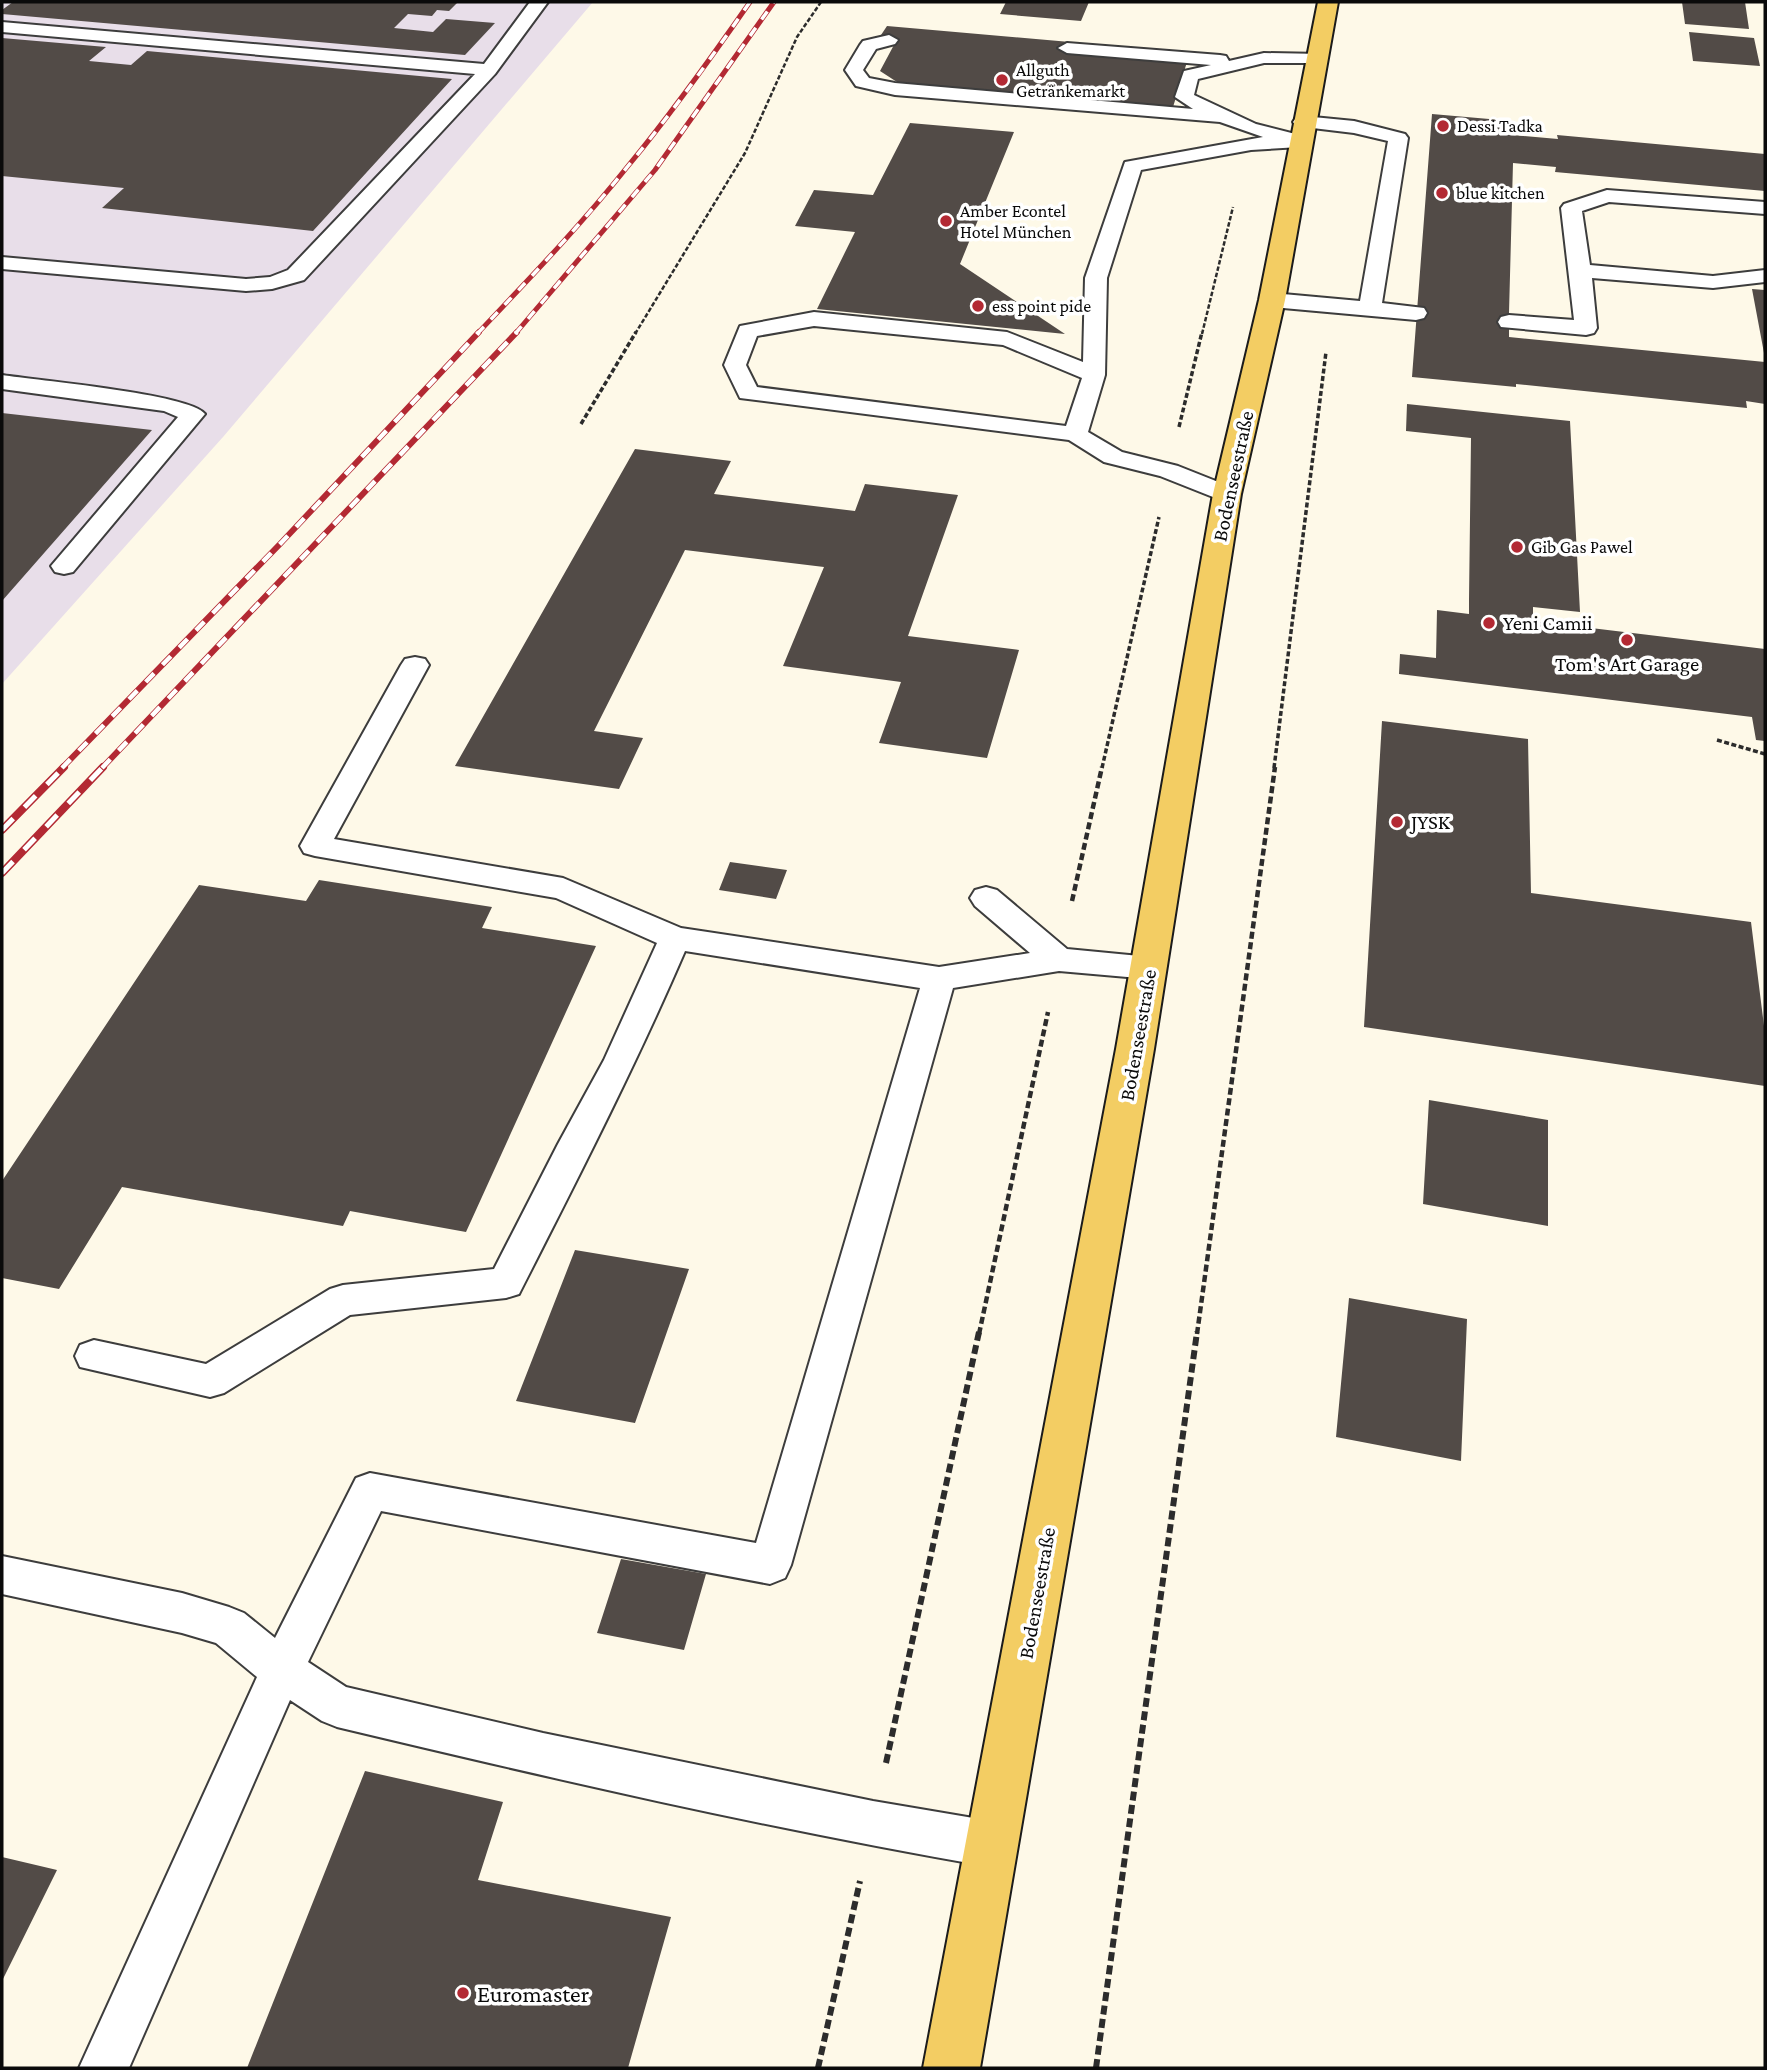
<svg xmlns="http://www.w3.org/2000/svg" width="1767" height="2070" viewBox="0 0 1767 2070" font-family="'Crimson Pro',serif">
  <rect width="100%" height="100%" fill="#fef9e8"/>
  <path fill="#e8dee9" d="M 2,2 L 593,2 L 223,437 L 2,684 Z"/>
  <path fill="#524b47" d="M 13,2 L 458,2 L 449,11 L 437,10 L 432,16 L 408,14 L 394,28 L 433,32 L 446,19 L 495,23 L 465,55 L 2,14 L 2,10 Z
    M 1006,2 L 1089,2 L 1081,21 L 1000,14 Z
    M 1682,2 L 1745,2 L 1749,29 L 1685,24 Z
    M 887,26 L 1070,42 L 1066,51 L 1187,62 L 1173,107 L 897,82 L 880,71 L 895,43 L 881,35 Z
    M 1689,32 L 1754,38 L 1760,66 L 1693,61 Z
    M 2,38 L 106,47 L 89,61 L 131,65 L 147,51 L 452,79 L 313,231 L 102,208 L 124,188 L 2,176 Z
    M 1432,114 L 1512,121 L 1512,135 L 1558,139 L 1557,135 L 1765,154 L 1765,191 L 1555,172 L 1556,167 L 1513,163 L 1509,313 L 1509,337 L 1765,362 L 1765,404 L 1746,401 L 1747,408 L 1516,384 L 1516,387 L 1412,377 Z
    M 910,123 L 1014,132 L 960,264 L 1065,334 L 817,309 L 855,232 L 795,226 L 814,190 L 873,195 Z
    M 1752,289 L 1765,290 L 1765,352 L 1764,353 Z
    M 1407,404 L 1570,421 L 1580,612 L 1533,607 L 1533,621 L 1765,649 L 1765,741 L 1756,740 L 1752,717 L 1399,674 L 1400,654 L 1436,658 L 1437,610 L 1469,614 L 1469,600 L 1471,438 L 1406,431 Z
    M 2,413 L 152,430 L 2,601 Z
    M 635,449 L 731,461 L 714,494 L 855,511 L 865,484 L 958,495 L 908,636 L 1019,650 L 987,758 L 879,743 L 901,682 L 783,666 L 824,567 L 685,550 L 594,731 L 643,738 L 619,789 L 455,766 Z
    M 1382,721 L 1528,739 L 1531,893 L 1751,922 L 1765,1034 L 1765,1086 L 1364,1027 Z
    M 730,862 L 787,870 L 776,899 L 719,890 Z
    M 319,880 L 492,907 L 482,928 L 596,946 L 466,1232 L 350,1211 L 343,1226 L 122,1187 L 59,1289 L 2,1278 L 2,1181 L 199,885 L 306,901 Z
    M 1429,1100 L 1548,1120 L 1548,1226 L 1423,1204 Z
    M 575,1250 L 689,1269 L 635,1423 L 516,1401 Z
    M 1349,1298 L 1467,1319 L 1461,1461 L 1336,1437 Z
    M 621,1559 L 706,1574 L 684,1650 L 597,1633 Z
    M 365,1771 L 503,1802 L 478,1880 L 671,1917 L 628,2068 L 247,2068 Z
    M 2,1857 L 57,1870 L 2,1981 Z"/>
  <g fill="none" stroke-linecap="round" stroke-linejoin="round">
    <g stroke="#3d3d3d" stroke-width="4">
      <path id="lane" d="M 530,2 L 548,2 L 495,74 L 304,280 L 272,289 L 246,291 L 2,269 L 2,257 L 246,279 L 270,277 L 288,270 L 475,74 L 2,32 L 2,22 L 484,64 Z
        M 889,35 L 898,40 L 895,44 L 876,49 L 863,70 L 869,78 L 895,83 L 1193,109 L 1175,97 L 1184,71 L 1211,65 L 1067,53 L 1058,48 L 1067,43 L 1220,55 L 1226,56 L 1229,61 L 1264,53 L 1322,54 L 1325,58 L 1322,62 L 1316,63 L 1264,63 L 1198,79 L 1194,95 L 1256,124 L 1307,137 L 1310,141 L 1300,147 L 1251,150 L 1141,170 L 1107,278 L 1105,375 L 1088,432 L 1122,452 L 1178,466 L 1236,489 L 1239,494 L 1236,499 L 1227,501 L 1218,499 L 1160,476 L 1104,462 L 1069,440 L 740,398 L 724,365 L 740,326 L 814,312 L 1007,332 L 1083,362 L 1085,278 L 1125,162 L 1263,137 L 1220,122 L 895,95 L 856,86 L 845,70 L 860,45 L 863,41 ZM 814,326 L 1003,345 L 1082,378 L 1066,426 L 757,387 L 746,365 L 757,336 Z
        M 1303,116 L 1354,121 L 1405,134 L 1408,138 L 1382,303 L 1424,308 L 1427,313 L 1424,318 L 1416,320 L 1272,307 L 1264,305 L 1261,300 L 1264,295 L 1272,293 L 1360,301 L 1388,141 L 1354,133 L 1296,126 L 1293,122 L 1296,118 Z
        M 1607,190 L 1765,202 L 1765,214 L 1609,202 L 1582,211 L 1590,265 L 1713,276 L 1765,270 L 1765,282 L 1713,288 L 1592,278 L 1597,328 L 1594,333 L 1586,335 L 1501,327 L 1498,322 L 1501,317 L 1509,315 L 1574,320 L 1561,208 L 1564,204 Z
        M 2,375 C 34,380 191,394 205,414 L 73,572 L 64,574 L 55,572 L 51,566 L 178,417 L 164,411 L 2,389 Z
        M 415,657 L 425,659 L 429,665 L 334,839 L 563,878 L 681,928 L 939,967 L 1030,953 L 975,906 L 970,898 L 975,890 L 986,887 L 997,890 L 1067,949 L 1150,957 L 1161,960 L 1166,968 L 1161,976 L 1150,979 L 1059,971 L 953,988 L 791,1565 L 785,1578 L 770,1584 L 381,1511 L 308,1662 L 346,1687 L 543,1733 L 873,1801 L 991,1821 L 1007,1828 L 1014,1844 L 1007,1860 L 991,1867 C 771,1829 554,1779 337,1727 L 322,1721 L 290,1700 L 129,2068 L 79,2068 L 257,1677 L 216,1643 L 182,1633 L 2,1594 L 2,1556 L 182,1593 L 229,1607 L 244,1613 L 275,1638 L 356,1478 L 370,1473 L 756,1543 L 920,988 L 685,951 C 635,1067 577,1180 519,1294 L 506,1298 L 350,1315 L 224,1393 L 210,1397 L 80,1367 L 75,1356 L 80,1345 L 94,1340 L 206,1364 L 330,1289 L 343,1285 L 494,1269 L 558,1144 L 604,1060 L 657,943 L 556,898 L 315,856 L 304,853 L 300,846 L 401,665 L 405,659 Z"/>
    </g>
    <g stroke="#1b1b1b" stroke-width="4">
      <path id="primary" d="M 1318,2 L 1338,2 L 1285,300 L 1241,494 L 1154,1049 L 980,2068 L 923,2068 L 1116,1049 L 1213,494 L 1259,300 Z"/>
    </g>
    <path stroke="#2c2c2c" stroke-width="2.5" stroke-dasharray="4.5 2" stroke-linecap="butt" d="M 635,334 L 745,153 L 797,37 L 821,2
      M 1202,334 L 1233,207"/>
    <path stroke="#2c2c2c" stroke-width="3.5" stroke-dasharray="5 2.5" stroke-linecap="butt" d="M 581,424 L 636,332
      M 1179,427 L 1202,332
      M 1717,740 L 1765,754
      M 1102,768 L 1159,517
      M 1274,768 L 1326,352"/>
    <path stroke="#2c2c2c" stroke-width="4.5" stroke-dasharray="7 3.5" stroke-linecap="butt" d="M 1072,901 L 1102,767
      M 979,1334 L 1048,1012
      M 1197,1334 L 1275,767"/>
    <path stroke="#2c2c2c" stroke-width="6" stroke-dasharray="9 4.5" stroke-linecap="butt" d="M 886,1763 L 979,1332
      M 818,2068 L 860,1881
      M 1096,2068 L 1197,1332"/>
    <use href="#lane" fill="#fff" fill-rule="evenodd"/>
    <use href="#primary" fill="#f3cd63" fill-rule="evenodd"/>
    <g stroke="#b32933" stroke-width="5">
      <path id="rail-far2" d="M 477,334 C 529,279 581,225 628,166 C 672,113 711,58 750,2
        M 515,334 L 655,170 L 774,2"/>
    </g>
    <g stroke="#b32933" stroke-width="6">
      <path id="rail-far1" d="M 62,768 L 280,544 L 479,332
        M 102,768 L 517,332"/>
    </g>
    <g stroke="#b32933" stroke-width="8">
      <path id="rail" d="M 2,830 L 64,767
        M 2,873 L 103,767"/>
    </g>
    <use href="#rail-far2" stroke="#fff" stroke-width="3.5" stroke-dasharray="10" stroke-linecap="butt"/>
    <use href="#rail-far1" stroke="#fff" stroke-width="4.5" stroke-dasharray="12" stroke-linecap="butt"/>
    <use href="#rail" stroke="#fff" stroke-width="5" stroke-dasharray="16" stroke-linecap="butt"/>
  </g>
  <g fill="#b32933" stroke="#fff" stroke-width="2.5">
    <circle cx="1002" cy="80" r="7"/>
    <circle cx="1443" cy="126" r="7"/>
    <circle cx="1442" cy="193" r="7"/>
    <circle cx="946" cy="221" r="7"/>
    <circle cx="978" cy="306" r="7"/>
    <circle cx="1517" cy="547" r="7"/>
    <circle cx="1489" cy="623" r="7"/>
    <circle cx="1627" cy="640" r="7"/>
    <circle cx="1397" cy="822" r="7"/>
    <circle cx="463" cy="1993" r="7"/>
  </g>
  <g text-anchor="middle" dominant-baseline="central" stroke-width="7" stroke-linejoin="round" paint-order="stroke">
    <g font-size="18" fill="#0a0a0a" stroke="#fff" text-anchor="start">
      <text x="1016" y="70">Allguth<tspan x="1016" dy="21">Getränkemarkt</tspan></text>
      <text x="1457" y="126">Dessi Tadka</text>
      <text x="1456" y="193">blue kitchen</text>
      <text x="960" y="211">Amber Econtel<tspan x="960" dy="21">Hotel München</tspan></text>
      <text x="992" y="306">ess point pide</text>
      <text x="1531" y="547">Gib Gas Pawel</text>
    </g>
    <g font-size="21" fill="#0a0a0a" stroke="#fff">
      <text transform="translate(1233 476) rotate(-78)">Bodenseestraße</text>
      <text transform="translate(1138 1035) rotate(-80)">Bodenseestraße</text>
      <text transform="translate(1037 1593) rotate(-80)">Bodenseestraße</text>
    </g>
    <g font-size="21" fill="#0a0a0a" stroke="#fff" text-anchor="start">
      <text x="1503" y="623">Yeni Camii</text>
      <text x="1627" y="664" text-anchor="middle">Tom's Art Garage</text>
      <text x="1411" y="822">JYSK</text>
    </g>
    <g font-size="24" fill="#0a0a0a" stroke="#fff" text-anchor="start">
      <text x="477" y="1993">Euromaster</text>
    </g>
  </g>
  <rect width="1767" height="2070" fill="none" stroke="#0a0a0a" stroke-width="7"/>
</svg>
